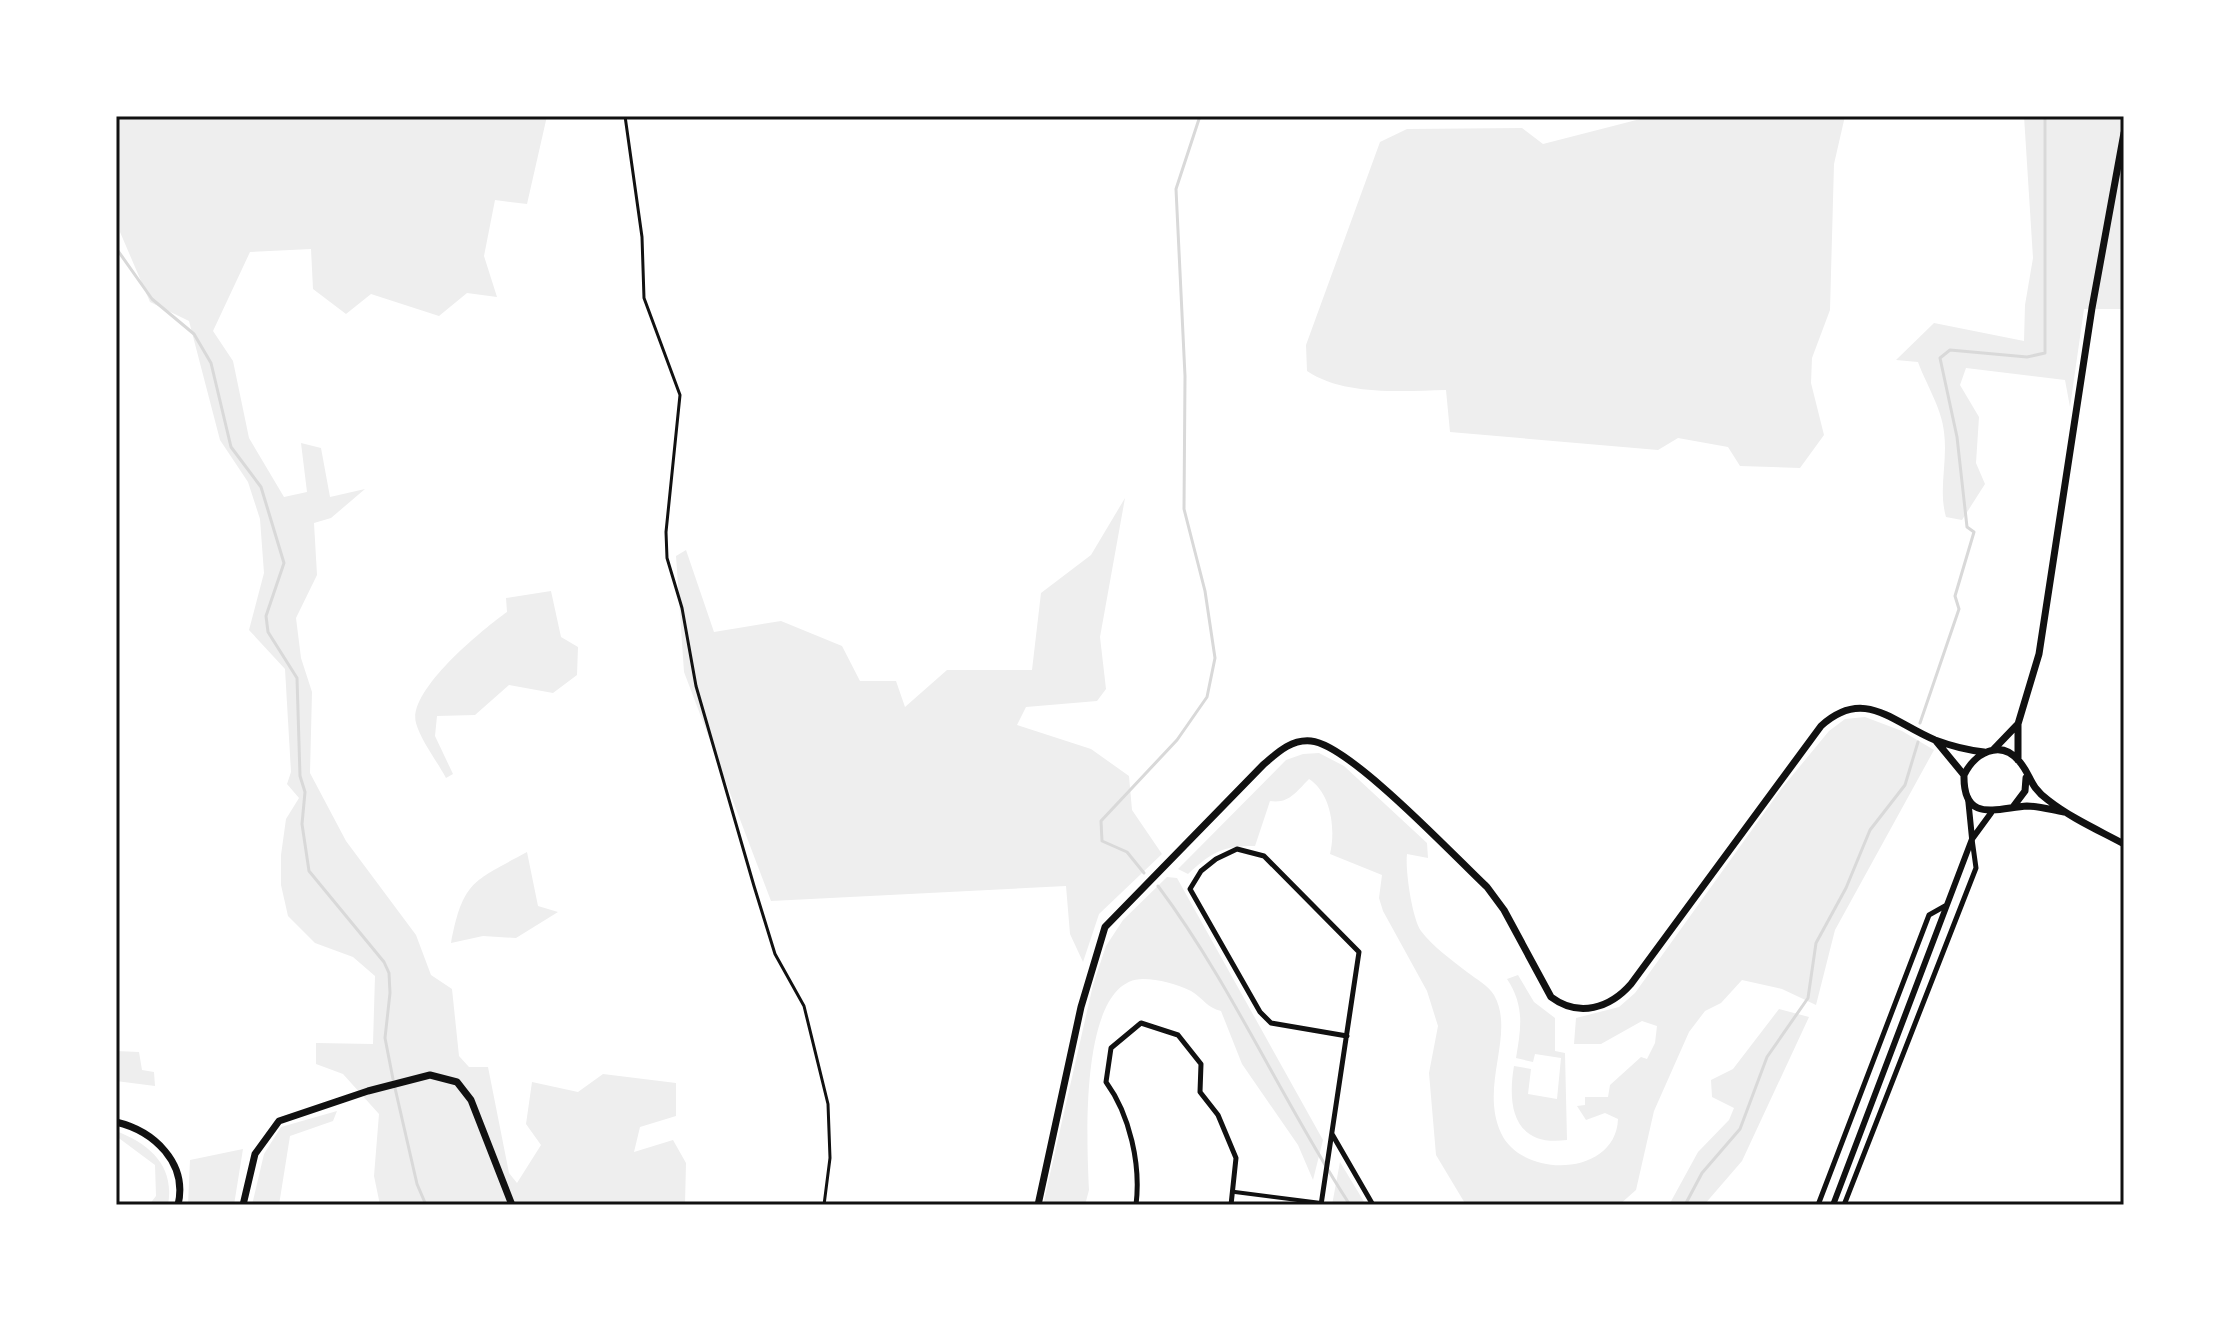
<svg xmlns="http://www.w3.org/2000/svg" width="2240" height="1321" viewBox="0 0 2240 1321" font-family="Ubuntu,sans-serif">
  <rect width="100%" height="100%" fill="#fff"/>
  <path fill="#eee" d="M 116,116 L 547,116 L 527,204 L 495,200 L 484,256 L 497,297 L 467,293 L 439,316 L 371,294 L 346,314 L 313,289 L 311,249 L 250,252 L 213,331 L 233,361 L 249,438 L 284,497 L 307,492 L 301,443 L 321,448 L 330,497 L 365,489 L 331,518 L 314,523 L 317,575 L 296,618 L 301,658 L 312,692 L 310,773 L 346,841 L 416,935 L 431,975 L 452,989 L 459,1056 L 469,1067 L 488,1067 L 509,1173 L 517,1183 L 541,1145 L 526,1124 L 532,1082 L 578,1092 L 603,1074 L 676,1083 L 676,1116 L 640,1127 L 634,1152 L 673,1140 L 686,1163 L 685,1204 L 380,1205 L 374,1176 L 379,1114 L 343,1074 L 316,1064 L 316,1043 L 373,1044 L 375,976 L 353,957 L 315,943 L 288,916 L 281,885 L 281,855 L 286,819 L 299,798 L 287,784 L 291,772 L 285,669 L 249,630 L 264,573 L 260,519 L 248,482 L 220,440 L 189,321 L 150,302 L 120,232 Z
    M 1652,116 L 1845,116 L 1834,164 L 1830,310 L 1812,358 L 1811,383 L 1824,435 L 1800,468 L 1740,466 L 1728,447 L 1678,438 L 1658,450 L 1450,432 L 1446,390 C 1402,391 1344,396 1307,371 L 1306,345 L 1380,142 L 1407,129 L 1522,128 L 1543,144 Z
    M 2024,116 L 2124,116 L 2124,309 L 2084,309 L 2070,407 L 2065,380 L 1966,368 L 1960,385 L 1979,417 L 1976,463 L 1985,484 L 1962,520 L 1946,517 C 1938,489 1948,462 1944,432 C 1942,409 1926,384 1918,362 L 1896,360 L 1934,323 L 2024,341 L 2025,305 L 2033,258 Z
    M 1125,498 L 1100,637 L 1106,689 L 1097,701 L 1026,707 L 1017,725 L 1091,749 L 1129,776 L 1132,810 L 1162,854 L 1099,914 L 1083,962 L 1070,934 L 1066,886 L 771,901 L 684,672 L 676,556 L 686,550 L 714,632 L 781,621 L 842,646 L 860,681 L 896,681 L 905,707 L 947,670 L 1032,670 L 1041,593 L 1091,555 Z
    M 551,591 L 561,637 L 578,647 L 577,675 L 553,693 L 509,685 L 475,715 L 437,716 L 435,736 L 453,774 L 446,778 C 437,761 421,741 416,723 C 407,691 483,629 507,612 L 506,598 Z
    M 1865,717 L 1902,731 L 1934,750 L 1835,930 L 1816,1005 L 1782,989 L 1742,980 L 1721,1003 L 1705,1011 L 1689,1032 L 1654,1111 L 1636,1190 L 1619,1205 L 1466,1205 L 1436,1155 L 1429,1073 L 1438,1026 L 1427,991 L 1383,911 L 1379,898 L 1382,875 L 1330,854 C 1336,829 1331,793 1309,779 C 1296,792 1289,804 1270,801 L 1255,846 C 1222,846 1212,852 1188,874 L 1178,869 L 1286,760 L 1303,754 L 1319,753 L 1344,766 L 1427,843 L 1428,858 L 1407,854 C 1405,869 1412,918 1421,931 C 1432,946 1452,960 1467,972 C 1476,979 1488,985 1494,995 C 1516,1034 1479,1085 1501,1133 C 1522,1179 1616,1177 1618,1119 L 1605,1113 L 1586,1120 L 1577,1106 L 1585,1105 L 1585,1097 L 1608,1097 L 1610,1085 L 1641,1057 L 1647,1059 L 1655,1043 L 1657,1026 L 1642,1021 L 1601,1044 L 1574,1044 L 1576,1018 L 1619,1007 L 1635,993 L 1782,788 L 1829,731 L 1845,719 Z
    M 527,852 L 538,906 L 558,912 L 516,938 L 483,936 L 451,943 C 463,880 474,881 527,852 Z
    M 1167,877 L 1177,878 L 1323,1140 L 1313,1180 L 1298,1145 L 1242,1064 L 1221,1011 C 1207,1008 1203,998 1191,991 C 1177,984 1159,979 1143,979 C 1078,979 1087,1145 1089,1190 L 1085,1205 L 1043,1205 L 1093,985 L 1106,946 L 1123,920 Z
    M 1518,975 L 1534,1002 L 1555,1018 L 1555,1051 L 1565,1053 L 1567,1140 C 1514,1147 1507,1107 1514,1066 L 1531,1069 L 1528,1094 L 1557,1099 L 1561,1058 L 1535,1054 L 1533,1062 L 1516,1058 C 1521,1028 1525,1006 1507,979 Z
    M 1779,1009 L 1809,1017 L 1742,1161 L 1704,1205 L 1669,1205 L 1698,1152 L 1729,1120 L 1734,1108 L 1712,1097 L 1711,1080 L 1733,1069 Z
    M 116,1051 L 139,1052 L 142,1070 L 154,1072 L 155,1086 L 116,1081 Z
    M 337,1111 L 333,1121 L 290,1136 L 279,1205 L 252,1205 L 264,1154 L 281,1127 Z
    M 116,1131 C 150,1144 175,1166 168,1205 L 149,1205 L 156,1196 L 155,1165 L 116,1136 Z
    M 243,1149 L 234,1205 L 188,1205 L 190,1160 Z
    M 1340,1162 L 1366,1205 L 1332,1205 Z"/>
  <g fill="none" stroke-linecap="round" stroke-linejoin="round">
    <path stroke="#d9d9d9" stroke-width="3" d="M 116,248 L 152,299 L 194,334 L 211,363 L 231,447 L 261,487 L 284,563 L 266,616 L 268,632 L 297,678 L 300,776 L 305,792 L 302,824 L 309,871 L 384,962 L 389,973 L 390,993 L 385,1038 L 393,1079
      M 1920,723 L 1959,609 L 1955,596 L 1974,532 L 1967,527 L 1957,437 L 1940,358 L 1950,350 L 2027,357 L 2045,353 L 2045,116
      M 1144,873 L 1127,852 L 1102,841 L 1101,821 L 1177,740 L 1207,697 L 1215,658 L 1205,591 L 1184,509 L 1185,376 L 1176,189 L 1200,116
      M 1158,886 C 1232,985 1282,1101 1350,1205
      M 395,1088 L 417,1184 L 426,1205
      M 1685,1205 L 1702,1173 L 1740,1129 L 1767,1057 L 1808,998 L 1816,943 L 1846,888 L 1870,830 L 1905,785 L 1918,742"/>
    <path stroke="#111" stroke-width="3" d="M 625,116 L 642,237 L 644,298 L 680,395 L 666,532 L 667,558 L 682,608 L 696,686 L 754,886 L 775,954 L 804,1006 L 828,1104 L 830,1158 L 824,1205"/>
    <path stroke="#111" stroke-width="4" d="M 1235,1192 L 1321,1203"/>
    <path stroke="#111" stroke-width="5" d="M 1332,1134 L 1373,1205
      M 1136,1205 C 1141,1165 1130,1115 1106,1082 L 1111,1048 L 1141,1023 L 1178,1035 L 1201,1064 L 1200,1092 L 1218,1115 L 1236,1158 L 1231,1205
      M 1321,1205 L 1359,952 L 1264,856 L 1237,849 L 1216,859 L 1201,871 L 1190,889 L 1260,1012 L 1271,1023 L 1347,1036
      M 1818,1205 L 1929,915 L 1945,906
      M 1844,1205 L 1976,868 L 1972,839"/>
    <path stroke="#111" stroke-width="6" d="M 1968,798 L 1972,838
      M 1833,1205 L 1972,839 L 1991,813"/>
    <path stroke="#111" stroke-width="7" d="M 1936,741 L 1964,775
      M 1993,750 L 2017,725
      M 2018,760 L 2018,724 L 2039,654 L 2092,308 L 2124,133
      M 2013,807 L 2025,791 L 2026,778
      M 2064,812 C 2052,810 2039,806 2027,806 C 1997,808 1963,824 1964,775 C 1974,754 2000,738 2019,761 C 2032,776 2028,785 2048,800 C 2071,818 2098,830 2124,844
      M 116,1122 C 154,1131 188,1163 178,1205
      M 243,1205 L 255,1154 L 279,1121 L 368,1091 L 430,1075 L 457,1082 L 471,1100 L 512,1205
      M 1038,1205 L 1081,1007 L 1105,927 L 1263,765 C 1277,753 1291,739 1311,741 C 1349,744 1455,857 1487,887 L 1504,910 L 1551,997 C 1579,1018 1610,1008 1631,984 L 1821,726 C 1864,687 1892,722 1935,740 C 1951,746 1967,750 1984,752"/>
  </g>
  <rect width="2240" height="1321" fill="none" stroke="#ffffff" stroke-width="236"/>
  <rect x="118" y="118" width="2004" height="1085" fill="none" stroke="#111" stroke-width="3"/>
</svg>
